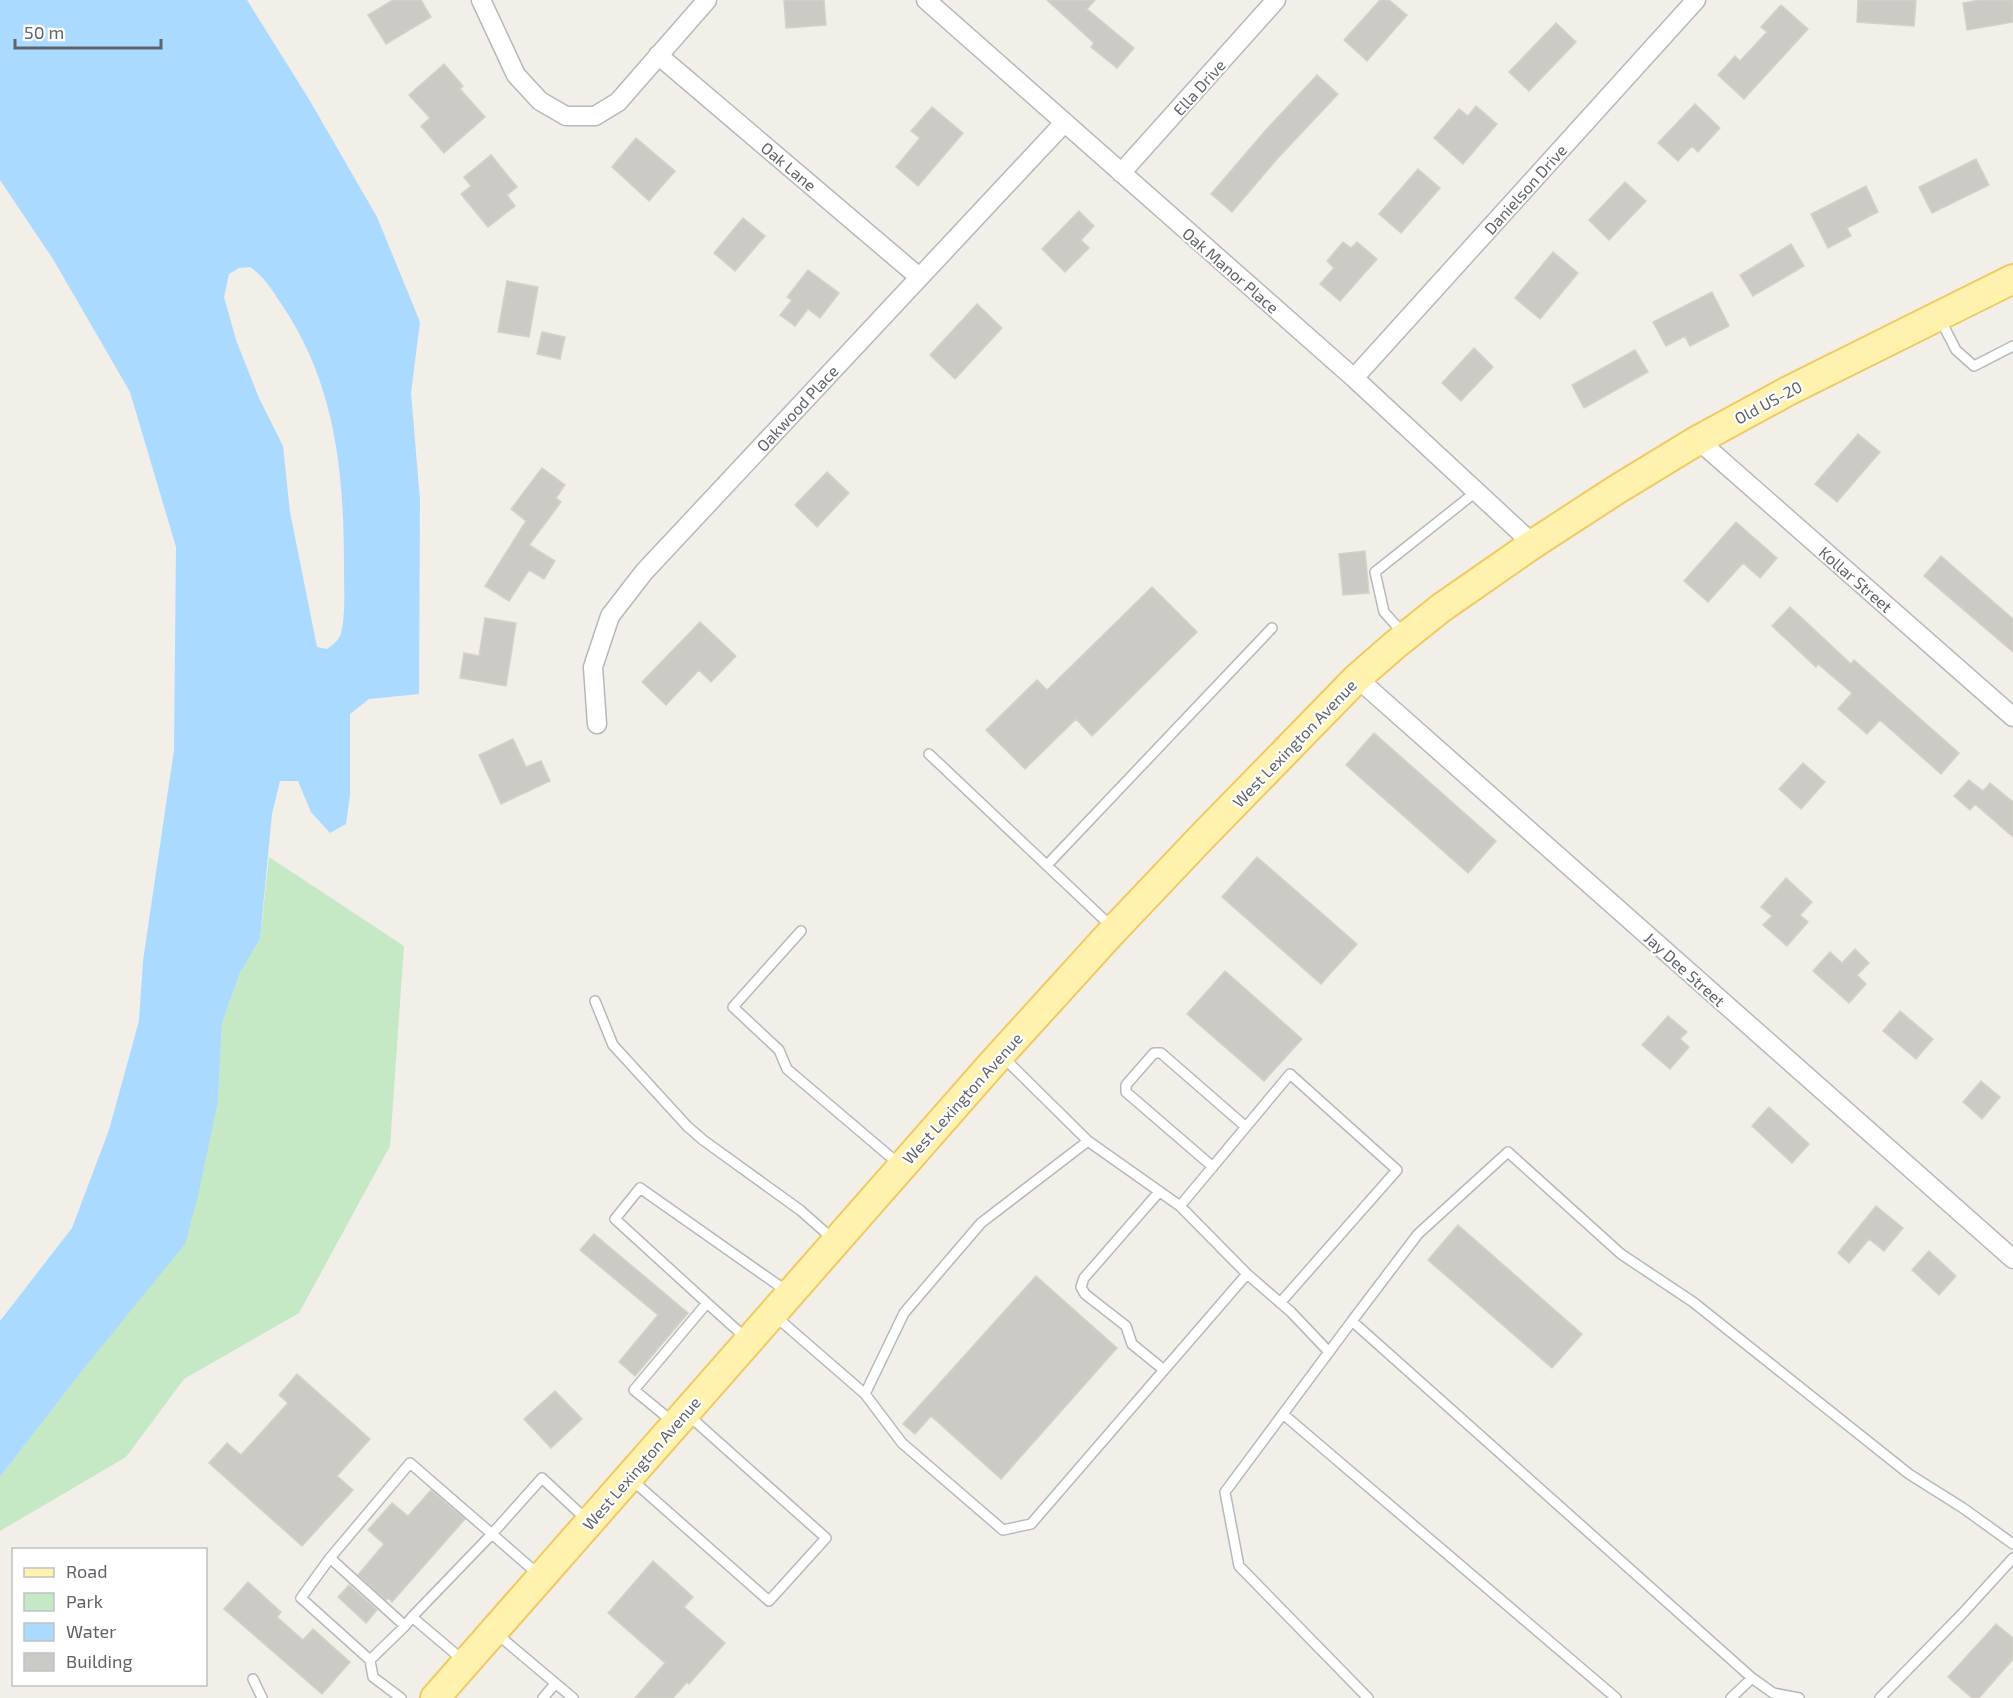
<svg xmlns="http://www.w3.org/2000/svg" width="2013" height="1698" viewBox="0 0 2013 1698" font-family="'Exo 2',sans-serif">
  <rect width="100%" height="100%" fill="#f1efe8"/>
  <path fill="#c5e8c5" d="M 269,857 L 404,946 L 390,1146 L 299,1313 L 184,1379 L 126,1457 L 0,1531 L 0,1477 L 89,1362 L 218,1100 L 222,1023 L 240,973 L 260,939 Z"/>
  <path fill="#aadaff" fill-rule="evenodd" d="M 0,0 L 247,0 L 310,101 L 377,217 L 420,322 L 411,393 L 420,500 L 419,694 L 369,699 L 350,714 L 350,795 L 346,824 L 330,833 L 311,812 L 298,781 L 280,781 L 272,814 L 260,939 L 240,973 L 222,1023 L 218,1100 L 198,1196 L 185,1244 L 89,1362 L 0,1477 L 0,1321 L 72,1228 L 109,1130 L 139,1021 L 143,961 L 174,750 L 176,547 L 130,392 L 53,259 L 0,180 ZM 250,267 C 265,277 272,290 282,305 C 336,385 344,473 344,568 C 344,584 346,622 340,636 C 338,641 331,646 327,649 L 317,647 L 290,512 L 283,446 L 259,398 L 236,340 L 224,297 L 229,274 L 239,268 Z"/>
  <path fill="#cccac5" stroke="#d6d1c6" stroke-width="1.5" d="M 393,0 L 421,0 L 431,17 L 386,44 L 368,15 Z
    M 784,0 L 824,0 L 826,25 L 786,28 Z
    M 1047,0 L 1095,0 L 1087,9 L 1134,48 L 1117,68 L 1091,47 L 1094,43 Z
    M 1380,0 L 1389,0 L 1407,15 L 1367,61 L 1344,40 Z
    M 1858,0 L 1916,0 L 1914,26 L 1857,22 Z
    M 1980,0 L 2013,0 L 2013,22 L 1967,30 L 1963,3 Z
    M 1781,5 L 1808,29 L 1744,99 L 1718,75 L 1735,56 L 1740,61 L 1767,32 L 1761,27 Z
    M 1556,23 L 1576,42 L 1529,91 L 1509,72 Z
    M 444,64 L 463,86 L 460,89 L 485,117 L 444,153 L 421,126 L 430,118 L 409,95 Z
    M 1317,75 L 1338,94 L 1277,159 L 1232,212 L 1211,194 L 1265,131 Z
    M 1695,104 L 1720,128 L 1698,152 L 1692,146 L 1678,161 L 1658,143 Z
    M 1476,106 L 1497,124 L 1463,164 L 1434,138 L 1459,109 L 1468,116 Z
    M 932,107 L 963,133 L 918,186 L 896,167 L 920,138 L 911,131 Z
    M 636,138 L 675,171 L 649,201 L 612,167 Z
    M 491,155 L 517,187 L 507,195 L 515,206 L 488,227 L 461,194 L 471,186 L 464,177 Z
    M 1976,159 L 1989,185 L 1932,213 L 1919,187 Z
    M 1418,169 L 1440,188 L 1401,233 L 1379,214 Z
    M 1625,182 L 1646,201 L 1609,240 L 1589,220 Z
    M 1866,186 L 1878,212 L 1847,228 L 1851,236 L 1828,248 L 1811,214 Z
    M 1079,211 L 1094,226 L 1081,240 L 1089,248 L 1065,272 L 1042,249 Z
    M 743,218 L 765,236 L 735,271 L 714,253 Z
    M 1343,242 L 1351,248 L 1357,242 L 1377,259 L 1340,301 L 1320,284 L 1334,268 L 1327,261 Z
    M 1791,244 L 1804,266 L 1753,296 L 1740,275 Z
    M 1553,252 L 1578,273 L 1540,319 L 1515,298 Z
    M 808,270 L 839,293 L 820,318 L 808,309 L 795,326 L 780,315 L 792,300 L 787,297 Z
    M 507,281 L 538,287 L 529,337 L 498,332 Z
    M 1712,292 L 1729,326 L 1690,346 L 1685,336 L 1666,346 L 1653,322 Z
    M 977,304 L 1002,328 L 955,379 L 930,355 Z
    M 542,332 L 565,337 L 560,359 L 537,354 Z
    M 1474,348 L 1493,367 L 1461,401 L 1442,383 Z
    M 1635,350 L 1648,372 L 1584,408 L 1572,385 Z
    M 1858,434 L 1880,452 L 1837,502 L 1815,484 Z
    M 542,468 L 565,485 L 556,498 L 561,502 L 529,545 L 555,561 L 544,579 L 529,570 L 509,601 L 485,586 L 526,521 L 511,509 Z
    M 827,472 L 849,493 L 817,527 L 795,505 Z
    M 1736,522 L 1777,558 L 1760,578 L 1743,563 L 1708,602 L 1684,581 Z
    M 1365,551 L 1369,593 L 1343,595 L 1339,554 Z
    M 1941,556 L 2013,619 L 2013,652 L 1924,576 Z
    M 1152,587 L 1197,632 L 1092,736 L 1076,719 L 1025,769 L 986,730 L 1037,680 L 1047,690 Z
    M 1790,607 L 1851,664 L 1854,660 L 1959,753 L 1941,774 L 1880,720 L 1867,734 L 1838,709 L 1852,693 L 1818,664 L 1816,667 L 1772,626 Z
    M 485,618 L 516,623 L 506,686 L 460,678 L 464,653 L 479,656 Z
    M 700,622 L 736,656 L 711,682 L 699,670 L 666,705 L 642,682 Z
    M 1374,733 L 1496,841 L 1468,873 L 1346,765 Z
    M 513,739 L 526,767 L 541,761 L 550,781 L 501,804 L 479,755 Z
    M 1803,763 L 1825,782 L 1801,809 L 1779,789 Z
    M 1969,780 L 1983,791 L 1990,783 L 2013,802 L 2013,837 L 1975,804 L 1970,810 L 1954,796 Z
    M 1257,857 L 1357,944 L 1321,984 L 1222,897 Z
    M 1786,878 L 1812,902 L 1800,915 L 1808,922 L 1787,946 L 1763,925 L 1772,916 L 1761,907 Z
    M 1855,949 L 1869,963 L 1857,975 L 1866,984 L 1849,1003 L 1813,971 L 1830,952 L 1842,963 Z
    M 1225,971 L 1302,1039 L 1264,1081 L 1187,1014 Z
    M 1900,1011 L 1933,1039 L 1916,1059 L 1883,1031 Z
    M 1668,1016 L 1687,1032 L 1680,1039 L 1689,1047 L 1670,1069 L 1642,1045 Z
    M 1981,1081 L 2000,1097 L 1982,1119 L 1963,1102 Z
    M 1769,1107 L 1809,1144 L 1792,1163 L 1752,1126 Z
    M 1876,1206 L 1903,1228 L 1884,1251 L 1869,1239 L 1849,1263 L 1838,1253 Z
    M 1458,1225 L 1582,1334 L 1552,1368 L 1428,1260 Z
    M 594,1234 L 688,1313 L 635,1376 L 619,1362 L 658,1315 L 580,1250 Z
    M 1929,1251 L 1956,1276 L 1939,1295 L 1912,1270 Z
    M 1036,1276 L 1117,1348 L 1001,1479 L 931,1416 L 915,1434 L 903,1424 Z
    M 297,1374 L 370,1439 L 337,1476 L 353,1490 L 302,1546 L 209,1463 L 227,1443 L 241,1455 L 288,1403 L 279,1395 Z
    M 555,1391 L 582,1419 L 551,1448 L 524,1419 Z
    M 431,1490 L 465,1519 L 392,1602 L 388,1598 L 386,1600 L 358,1575 L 384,1544 L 368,1530 L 392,1503 L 408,1516 Z
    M 653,1561 L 693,1597 L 684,1607 L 725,1643 L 689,1684 L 687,1682 L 673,1698 L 635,1698 L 665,1663 L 608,1613 Z
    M 248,1582 L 281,1612 L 277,1617 L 303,1640 L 313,1629 L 350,1662 L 322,1694 L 224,1609 Z
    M 349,1585 L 377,1610 L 366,1623 L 338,1597 Z
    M 1996,1624 L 2013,1638 L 2013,1659 L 1979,1698 L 1972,1698 L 1948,1677 Z"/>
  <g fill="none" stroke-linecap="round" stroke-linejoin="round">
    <g stroke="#b5b8bc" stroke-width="12">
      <path id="lane" d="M 1940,319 L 1956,350 L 1974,366 L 2013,346
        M 1403,633 L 1384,612 L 1375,572 L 1477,491
        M 929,754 L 1113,928
        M 1047,865 L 1272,628
        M 801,931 L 733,1007 L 779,1050 L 787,1069 L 900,1165
        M 595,1001 L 613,1045 L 687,1126 L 703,1140 L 800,1210 L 834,1240
        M 1088,1141 L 1180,1206 L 1247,1274 L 1291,1312 L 1329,1352
        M 1213,1167 L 1126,1092 L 1126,1085 L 1154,1053 L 1161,1053 L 1246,1127
        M 1159,1192 L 1084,1278 L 1081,1287 L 1085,1294 L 1126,1326 L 1132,1344 L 1164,1370
        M 1180,1206 L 1290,1074 L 1397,1170 L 1280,1303
        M 707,1303 L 615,1219 L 640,1188 L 788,1292
        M 774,1315 L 865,1394 L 904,1313 L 981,1223 L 1088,1141 L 1003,1057
        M 1352,1321 L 1418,1234 L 1508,1152 L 1621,1254 L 1693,1302 L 1909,1474 L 1963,1508 L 2013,1544
        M 865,1394 L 902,1443 L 1003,1530 L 1031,1524 L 1247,1274
        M 1283,1414 L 1616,1698
        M 673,1422 L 634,1390 L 707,1303 L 747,1339
        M 632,1480 L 769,1601 L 826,1538 L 687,1414
        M 330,1558 L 301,1598 L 370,1660
        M 412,1617 L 405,1626 L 330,1558 L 410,1463 L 492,1534 L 542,1478 L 588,1521
        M 497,1634 L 573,1698
        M 464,1661 L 412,1617 L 492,1534 L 539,1575
        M 253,1679 L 262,1698
        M 401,1698 L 373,1677 L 370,1660 L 405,1626
        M 543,1698 L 555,1684
        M 1368,1698 L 1239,1566 L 1225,1492 L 1352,1321 L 1752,1678 L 1773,1693 L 1799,1698
        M 1731,1698 L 1752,1678
        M 1880,1698 L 1962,1614 L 2013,1558"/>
    </g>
    <g stroke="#b5b8bc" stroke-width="21">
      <path id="street" d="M 481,0 L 516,75 L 540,101 L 566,116 L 595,116 L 618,102 L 707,0
        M 926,0 L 1354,378 L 1533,544
        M 658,55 L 919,277
        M 1121,173 L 1276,0
        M 1354,378 L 1696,0
        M 1698,440 L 2013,717
        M 1357,678 L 2013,1259
        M 597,724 L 593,667 L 610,616 L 644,572 L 1064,123"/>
    </g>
    <g stroke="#f2c960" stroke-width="32">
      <path id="primary" d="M 435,1698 L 991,1065 L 1110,934 L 1200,839 L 1357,678 L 1396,644 L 1441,608 L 1533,544 L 1616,490 L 1698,440 L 1788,391 L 2013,279"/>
    </g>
    <use href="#lane" stroke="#fff" stroke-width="9"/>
    <use href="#street" stroke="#fff" stroke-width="18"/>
    <use href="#primary" stroke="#fff2af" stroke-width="28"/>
  </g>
  <g text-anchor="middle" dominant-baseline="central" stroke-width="4.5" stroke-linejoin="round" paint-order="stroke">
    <g font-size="16" fill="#5f6368" stroke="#fff">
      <text transform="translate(1199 87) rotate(-48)">Ella Drive</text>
      <text transform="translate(789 166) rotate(40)">Oak Lane</text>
      <text transform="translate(1525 189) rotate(-48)">Danielson Drive</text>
      <text transform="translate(1231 270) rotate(41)">Oak Manor Place</text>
      <text transform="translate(1768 402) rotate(-28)">Old US-20</text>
      <text transform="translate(797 408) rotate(-47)">Oakwood Place</text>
      <text transform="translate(1856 579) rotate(41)">Kollar Street</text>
      <text transform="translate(1294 743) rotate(-46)">West Lexington Avenue</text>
      <text transform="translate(1685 969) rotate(42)">Jay Dee Street</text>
      <text transform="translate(962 1098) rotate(-48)">West Lexington Avenue</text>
      <text transform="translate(641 1463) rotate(-49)">West Lexington Avenue</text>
    </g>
  </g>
  <rect x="12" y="1548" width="195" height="138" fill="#ffffff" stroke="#bfc1c3" stroke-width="1.5"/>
  <rect x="24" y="1568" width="30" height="9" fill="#fff2af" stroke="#bfc1c3" stroke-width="1.5"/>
  <text x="66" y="1578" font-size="18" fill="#5f6368">Road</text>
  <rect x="24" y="1593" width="30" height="18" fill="#c5e8c5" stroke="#bfc1c3" stroke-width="1.5"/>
  <text x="66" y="1608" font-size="18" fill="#5f6368">Park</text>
  <rect x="24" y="1623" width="30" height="18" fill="#aadaff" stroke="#bfc1c3" stroke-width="1.5"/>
  <text x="66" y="1638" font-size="18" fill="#5f6368">Water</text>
  <rect x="24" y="1653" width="30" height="18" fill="#cccac5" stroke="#bfc1c3" stroke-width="1.5"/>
  <text x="66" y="1668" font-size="18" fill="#5f6368">Building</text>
  <path d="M15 39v9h146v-9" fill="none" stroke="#5f6368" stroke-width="3"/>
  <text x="24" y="39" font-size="18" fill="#5f6368" stroke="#ffffff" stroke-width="4.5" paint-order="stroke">50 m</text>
</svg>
